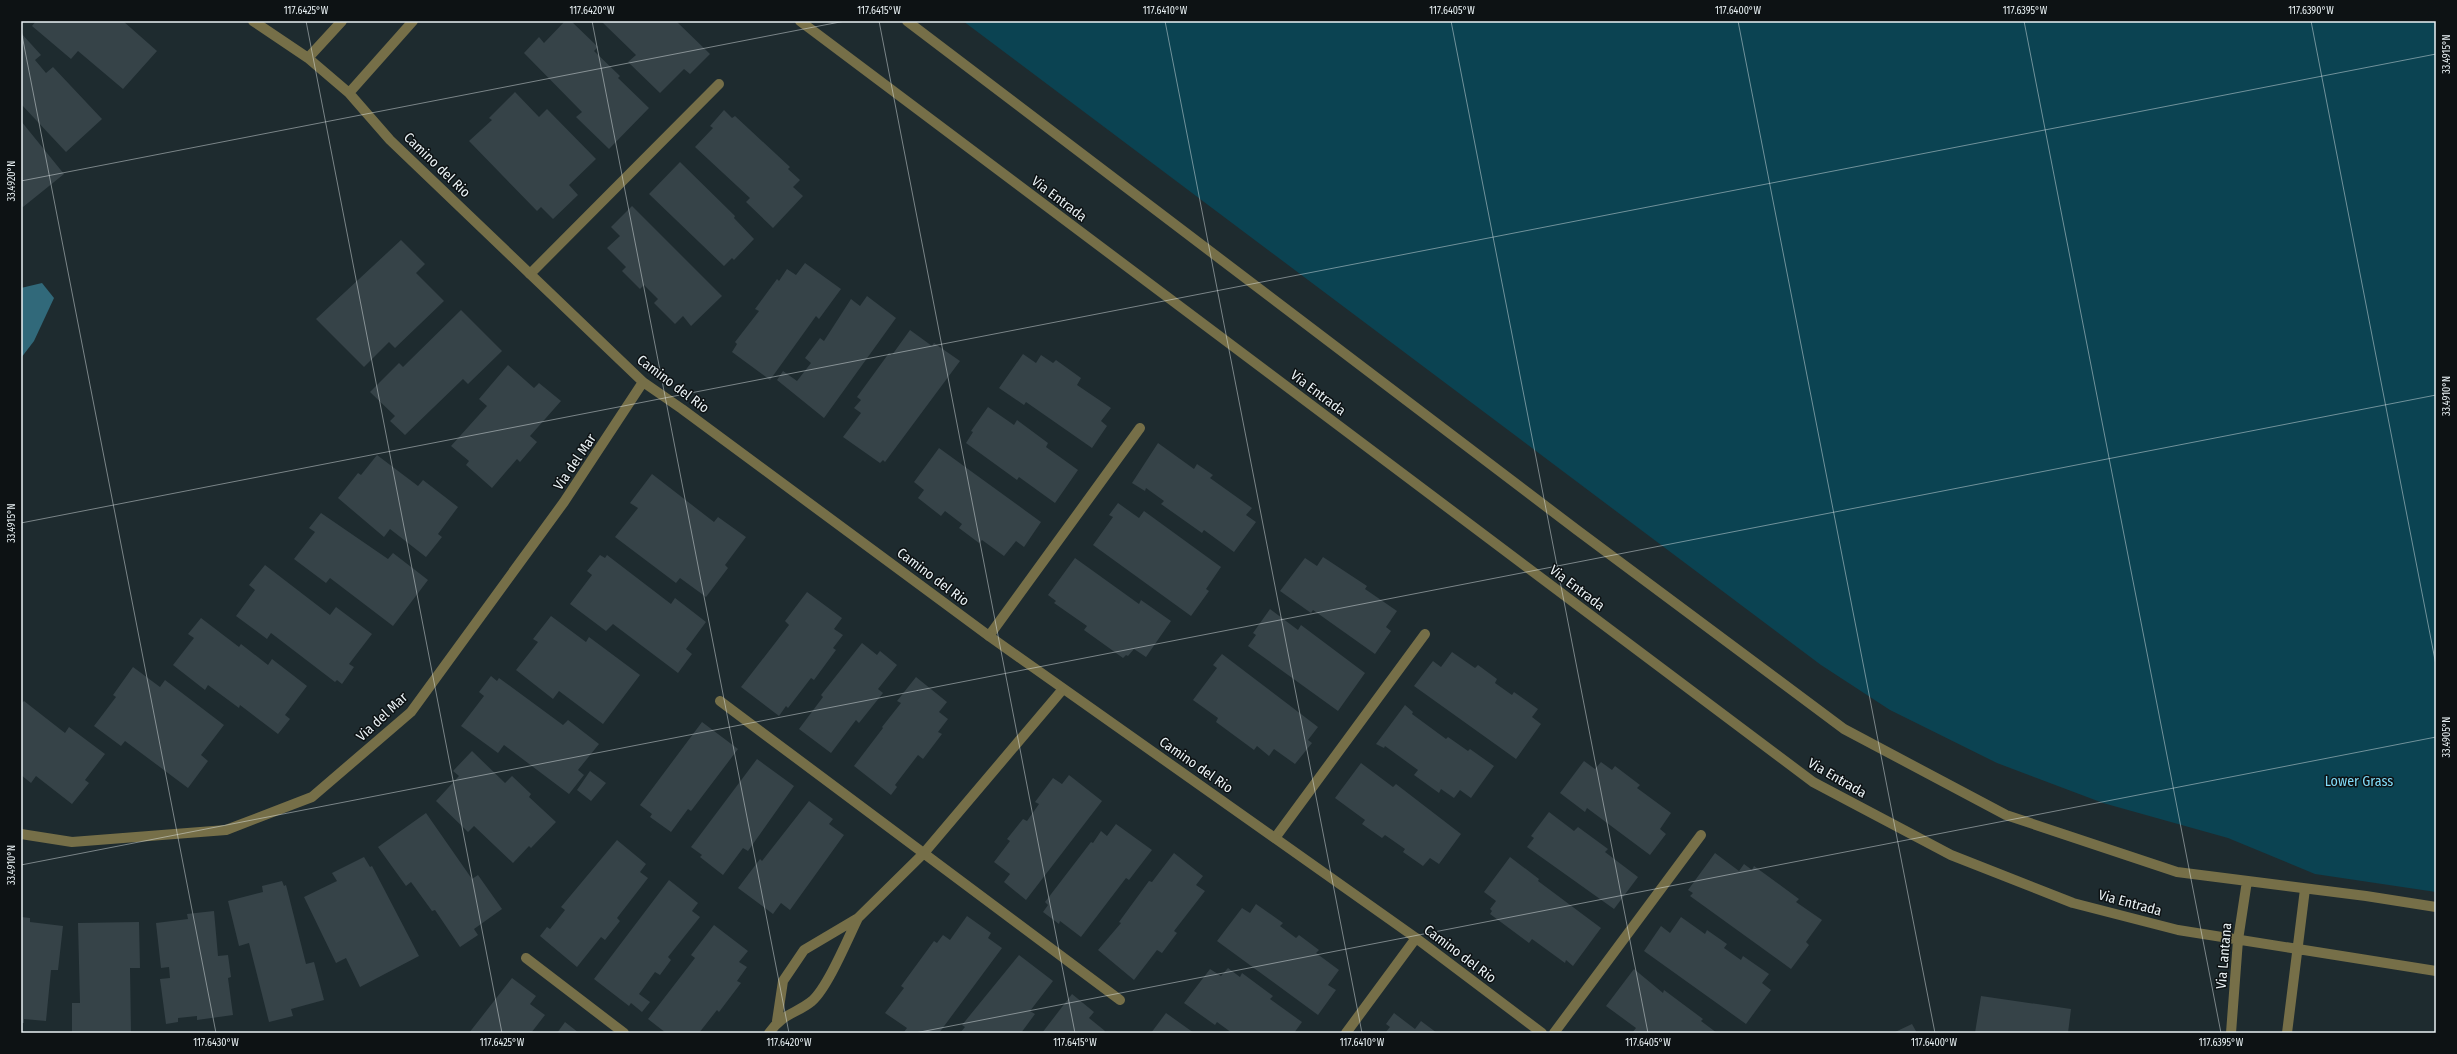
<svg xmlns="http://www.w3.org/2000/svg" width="2457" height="1054" viewBox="0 0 2457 1054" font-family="'Fira Sans Condensed',sans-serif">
  <rect width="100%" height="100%" fill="#1e2b2f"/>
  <path fill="#0b4352" d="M 963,21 L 2436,21 L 2436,892 L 2315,874 L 2228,838 L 2103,803 L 1997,763 L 1890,710 L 1821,665 Z"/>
  <path fill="#31697a" d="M 42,283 L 54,298 L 34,341 L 21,358 L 21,288 Z"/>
  <path fill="#364348" d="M 36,21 L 123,21 L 157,51 L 123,89 L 78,51 L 71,59 L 32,26 Z
    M 565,21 L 571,21 L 598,47 L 594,51 L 620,76 L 618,78 L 649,108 L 609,149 L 576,117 L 582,112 L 524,53 L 539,37 L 544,43 Z
    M 601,21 L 676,21 L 710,54 L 690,74 L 684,69 L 660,93 L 628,62 L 636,55 Z
    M 21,33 L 41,55 L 35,60 L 46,73 L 53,67 L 102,119 L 66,152 L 21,104 Z
    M 515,92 L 539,117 L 547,109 L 596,159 L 569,185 L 578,195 L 553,219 L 541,207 L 537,211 L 469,141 L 492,120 L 489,118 Z
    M 724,110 L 732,118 L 735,116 L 790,167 L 788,169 L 800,180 L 793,187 L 803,196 L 773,228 L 746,202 L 750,198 L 695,147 L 713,128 L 710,126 Z
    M 21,121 L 64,174 L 23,207 L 21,205 Z
    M 680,162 L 735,216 L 734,218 L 754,239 L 734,260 L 732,258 L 724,266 L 649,194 Z
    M 632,206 L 722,296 L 691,326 L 683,316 L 675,324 L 654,303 L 658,299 L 644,285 L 640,289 L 622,271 L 626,267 L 607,248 L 620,236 L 611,227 Z
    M 401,240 L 425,264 L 416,273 L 444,301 L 395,348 L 389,342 L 364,367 L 316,319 Z
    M 805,263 L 841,289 L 819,319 L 816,316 L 770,380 L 732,352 L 737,344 L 735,342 L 759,311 L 755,309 L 777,279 L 779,281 L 787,269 L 796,275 Z
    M 867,296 L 896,318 L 824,418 L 777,380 L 783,371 L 797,381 L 811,363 L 805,358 L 820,338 L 824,341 L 851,299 L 860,306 Z
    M 461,310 L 502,351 L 468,384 L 463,379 L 405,435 L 390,421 L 395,416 L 370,392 L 399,363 L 403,367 Z
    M 910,330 L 932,346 L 934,343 L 960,361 L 885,462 L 883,460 L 880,463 L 843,437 L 861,413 L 854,408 L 861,400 L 857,397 L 889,353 L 892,355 Z
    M 1023,354 L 1036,363 L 1041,355 L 1053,363 L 1056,360 L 1081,378 L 1077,385 L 1111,408 L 1101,421 L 1107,426 L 1092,448 L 1026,402 L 1024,405 L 999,388 Z
    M 508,365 L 534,388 L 539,383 L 561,401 L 530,436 L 537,442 L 520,462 L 517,459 L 492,488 L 466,465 L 469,461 L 451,446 L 487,406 L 479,399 Z
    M 988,407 L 1014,425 L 1017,420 L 1048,443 L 1046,447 L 1078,470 L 1055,503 L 1019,477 L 1017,480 L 966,443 L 973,432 L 971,431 Z
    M 1158,443 L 1194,469 L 1197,464 L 1213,475 L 1210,478 L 1252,508 L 1246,515 L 1256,522 L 1234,552 L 1204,530 L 1202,533 L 1161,504 L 1164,501 L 1146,488 L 1145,491 L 1132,483 Z
    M 939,448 L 1041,522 L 1024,547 L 1016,541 L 1004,556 L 982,540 L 979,543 L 959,528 L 962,524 L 945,511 L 941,516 L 918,498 L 924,490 L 914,482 Z
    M 377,455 L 418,486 L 423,480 L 458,507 L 438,534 L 442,537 L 426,557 L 390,529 L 384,537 L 338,498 L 358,473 L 361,475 Z
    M 652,474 L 714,522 L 718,517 L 746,537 L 725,565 L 728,568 L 706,597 L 680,578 L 676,583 L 615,537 L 638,508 L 630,503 Z
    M 1118,503 L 1139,518 L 1144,511 L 1221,567 L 1206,589 L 1209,591 L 1191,616 L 1093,545 L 1113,517 L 1109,515 Z
    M 321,513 L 388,559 L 393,553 L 428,580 L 393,626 L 330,578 L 326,583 L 294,559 L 315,532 L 309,528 Z
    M 600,555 L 605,558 L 607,555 L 671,604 L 675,598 L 706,622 L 686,649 L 692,654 L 678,673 L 613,624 L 606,631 L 570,604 L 592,575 L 587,571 Z
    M 1323,557 L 1367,586 L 1365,589 L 1397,611 L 1386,627 L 1391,631 L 1375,654 L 1313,610 L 1311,613 L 1280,591 L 1305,558 L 1317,566 Z
    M 1075,558 L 1139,604 L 1141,600 L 1171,621 L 1146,657 L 1134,649 L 1128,656 L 1126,655 L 1123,658 L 1084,630 L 1087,626 L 1054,603 L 1056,601 L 1048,595 Z
    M 265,565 L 330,615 L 336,607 L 372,634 L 349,664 L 354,667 L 342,684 L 337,680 L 335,682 L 271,633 L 267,639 L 236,616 L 255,590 L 249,585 Z
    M 807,592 L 842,618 L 834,629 L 843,635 L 833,648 L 836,650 L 814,680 L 811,678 L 788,708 L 786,706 L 779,716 L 741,687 L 789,625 L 785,621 Z
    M 1270,609 L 1298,630 L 1301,625 L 1365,673 L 1338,711 L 1248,646 L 1256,635 L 1253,633 Z
    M 551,616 L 586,642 L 589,637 L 640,675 L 603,724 L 559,691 L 553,699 L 516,670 L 538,642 L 533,639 Z
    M 201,618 L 239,647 L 241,644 L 268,665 L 272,659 L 307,686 L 285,715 L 290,719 L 278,734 L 240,705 L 239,708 L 208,685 L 205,690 L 173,665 L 194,638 L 188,634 Z
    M 862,643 L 877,655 L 880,651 L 897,665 L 878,689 L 883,693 L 859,723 L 856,720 L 831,753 L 799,729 L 823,697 L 821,695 Z
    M 1452,652 L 1475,668 L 1478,665 L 1497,679 L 1495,683 L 1512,695 L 1514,692 L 1538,709 L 1532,717 L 1541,724 L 1516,759 L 1414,686 L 1433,661 L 1441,667 Z
    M 1222,654 L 1318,727 L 1308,740 L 1312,743 L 1295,764 L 1274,749 L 1269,756 L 1257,746 L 1254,750 L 1216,722 L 1218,718 L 1193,700 L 1217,668 L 1213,665 Z
    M 133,667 L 160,687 L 165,680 L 224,725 L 201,755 L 208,761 L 188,788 L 125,741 L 121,746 L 94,726 L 116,697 L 113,695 Z
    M 491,676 L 497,681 L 499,678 L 563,725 L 568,720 L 599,744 L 578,770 L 584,775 L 569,794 L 504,745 L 498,753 L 461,726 L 484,696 L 479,692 Z
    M 916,677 L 947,702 L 939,712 L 948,719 L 938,732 L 942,734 L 923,759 L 918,755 L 895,785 L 897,787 L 891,795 L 854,766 L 883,728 L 882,727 L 901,703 L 897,701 Z
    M 24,701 L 65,733 L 69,727 L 105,754 L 85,780 L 89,783 L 72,804 L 36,776 L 31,783 L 21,775 L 21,704 Z
    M 1405,705 L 1413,712 L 1412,714 L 1446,739 L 1448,737 L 1468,751 L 1470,749 L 1494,766 L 1471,798 L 1460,790 L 1454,798 L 1441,789 L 1439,793 L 1414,775 L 1418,770 L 1385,746 L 1384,748 L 1376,744 Z
    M 702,722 L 738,749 L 691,811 L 688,809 L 671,832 L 650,817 L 652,814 L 640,805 Z
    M 472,751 L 505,783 L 512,776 L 531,794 L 529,797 L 556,822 L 531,848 L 529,846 L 513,863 L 474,826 L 468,832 L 436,801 L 459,776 L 453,771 Z
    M 757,759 L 794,786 L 748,851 L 743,848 L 723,875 L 700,857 L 702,855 L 691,847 Z
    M 1584,761 L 1595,769 L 1601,762 L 1612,770 L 1615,766 L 1640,785 L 1637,788 L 1671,813 L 1660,829 L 1666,834 L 1650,855 L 1587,808 L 1585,812 L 1560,793 Z
    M 1361,763 L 1393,787 L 1396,784 L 1461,834 L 1439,864 L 1430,858 L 1423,866 L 1403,852 L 1405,849 L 1385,835 L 1382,838 L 1362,824 L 1365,820 L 1335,798 Z
    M 590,771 L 606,783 L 591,801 L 577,790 Z
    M 1069,775 L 1102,801 L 1026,900 L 1004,882 L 1010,874 L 994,862 L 1010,841 L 1007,839 L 1023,819 L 1027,821 L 1039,804 L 1035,802 L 1053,778 L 1062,784 Z
    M 809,801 L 833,819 L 829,824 L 844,835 L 790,910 L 781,903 L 773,914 L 738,888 L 760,859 L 762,861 Z
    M 1549,812 L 1574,831 L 1578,827 L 1608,849 L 1605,852 L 1638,877 L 1614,909 L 1527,847 L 1534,838 L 1531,836 Z
    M 426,813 L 472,879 L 478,875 L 502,909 L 474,929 L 478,935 L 460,947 L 435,910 L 432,911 L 411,882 L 406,886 L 378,847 Z
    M 1116,824 L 1152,850 L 1129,880 L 1126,878 L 1081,937 L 1060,921 L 1059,924 L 1043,912 L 1048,905 L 1045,902 L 1091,842 L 1093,843 L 1101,831 L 1107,836 Z
    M 617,840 L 646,864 L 640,872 L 648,878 L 617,918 L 620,921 L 605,940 L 601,937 L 577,967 L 540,936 L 547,927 L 550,929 L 565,910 L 561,907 Z
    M 1174,853 L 1203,876 L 1196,885 L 1205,891 L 1174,931 L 1177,933 L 1162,953 L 1157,950 L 1134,980 L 1098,950 L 1121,923 L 1119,922 L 1149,881 L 1152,882 Z
    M 1715,853 L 1739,871 L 1744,864 L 1752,870 L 1754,866 L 1799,899 L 1796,902 L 1822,920 L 1806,942 L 1809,945 L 1791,969 L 1690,896 L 1693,893 L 1688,890 Z
    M 364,857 L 370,867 L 372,866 L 419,956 L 360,987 L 346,958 L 336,963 L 304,897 L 337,881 L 332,873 Z
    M 1510,857 L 1539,879 L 1538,881 L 1601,928 L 1573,966 L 1566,960 L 1565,963 L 1532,939 L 1529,943 L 1490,914 L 1492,911 L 1490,909 L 1496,901 L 1484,892 Z
    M 669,880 L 698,903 L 692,911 L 700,917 L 668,957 L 671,960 L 660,975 L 655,972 L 639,994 L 650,1002 L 642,1012 L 631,1003 L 629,1006 L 594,979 Z
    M 282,881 L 284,886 L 286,885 L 306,964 L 314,962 L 324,1000 L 291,1009 L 293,1016 L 269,1022 L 249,943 L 239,946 L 228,901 L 263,892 L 262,886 Z
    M 1256,904 L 1283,923 L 1280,926 L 1296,938 L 1299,935 L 1319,950 L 1316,953 L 1339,970 L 1328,985 L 1336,990 L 1318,1015 L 1217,941 L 1242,908 L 1250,913 Z
    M 214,911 L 218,956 L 228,955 L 231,977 L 228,978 L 233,1015 L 197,1020 L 197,1016 L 178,1018 L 178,1022 L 166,1024 L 160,979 L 170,978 L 169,967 L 161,968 L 156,923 L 188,919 L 187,914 Z
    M 967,916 L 991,933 L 988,938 L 1002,948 L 939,1033 L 906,1033 L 904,1032 L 907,1028 L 885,1013 L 904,988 L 901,986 L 934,941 L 937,943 L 943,935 L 950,940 Z
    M 21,917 L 30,918 L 30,922 L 63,926 L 58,970 L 51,970 L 46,1021 L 24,1019 L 24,1023 L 21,1023 Z
    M 1681,917 L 1705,934 L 1707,930 L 1727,944 L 1724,948 L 1741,960 L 1743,956 L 1769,974 L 1762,983 L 1771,990 L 1746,1024 L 1644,951 L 1661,926 L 1670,933 Z
    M 139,922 L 140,968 L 130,968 L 131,1033 L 72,1033 L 72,1003 L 80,1003 L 78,923 Z
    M 714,925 L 748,951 L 739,962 L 747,967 L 737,981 L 741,983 L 719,1012 L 717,1010 L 699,1033 L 666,1033 L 648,1019 L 695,958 L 691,955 Z
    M 1019,955 L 1053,981 L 1030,1011 L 1035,1014 L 1021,1033 L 960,1033 L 965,1027 L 962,1025 Z
    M 1228,968 L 1240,977 L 1242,973 L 1273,996 L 1270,999 L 1302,1022 L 1294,1033 L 1232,1033 L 1217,1022 L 1215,1025 L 1184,1003 L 1210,969 L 1221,976 Z
    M 1634,969 L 1663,993 L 1664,990 L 1703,1019 L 1701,1021 L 1717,1033 L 1632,1033 L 1636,1028 L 1606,1006 Z
    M 512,978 L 536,996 L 530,1004 L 545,1015 L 531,1033 L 469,1033 Z
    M 1072,994 L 1094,1012 L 1089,1018 L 1105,1031 L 1104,1033 L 1042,1033 Z
    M 1981,996 L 2071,1009 L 2068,1033 L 1975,1033 Z
    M 1166,1013 L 1194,1033 L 1151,1033 Z
    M 1394,1013 L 1415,1029 L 1421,1021 L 1437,1033 L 1385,1033 L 1390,1027 L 1386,1024 Z
    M 565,1022 L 579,1033 L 557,1033 Z
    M 1912,1024 L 1917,1033 L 1893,1033 Z"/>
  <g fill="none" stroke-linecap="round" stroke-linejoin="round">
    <path stroke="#766f48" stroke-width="10" d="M 530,274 L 719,84
      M 989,636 L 1140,428
      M 720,701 L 1120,1000
      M 1275,838 L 1425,634
      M 526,958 L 624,1033
      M 777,1021 L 783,981 L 804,950 L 858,918 L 924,853 L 1063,689
      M 769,1033 C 783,1013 796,1014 812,1001 C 828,987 848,938 858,918
      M 1346,1033 L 1416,938
      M 1554,1033 L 1701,835"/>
    <path stroke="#766f48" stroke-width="10" d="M 253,21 L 308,58 L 349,93 L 390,140 L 643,382 L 682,409 L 989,636 L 1416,938 L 1542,1033
      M 800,21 L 1813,782 L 1951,855 L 2073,903 L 2178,930 L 2436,971
      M 907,21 L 1577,530 L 1844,729 L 2006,815 L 2177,872 L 2366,896 L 2436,907
      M 308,58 L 342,21
      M 349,93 L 413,21
      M 21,834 L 72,842 L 226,830 L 312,797 L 411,712 L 564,502 L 643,382
      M 2231,1033 L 2238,940 L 2247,881
      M 2287,1033 L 2305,889"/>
  </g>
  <path fill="none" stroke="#eaf2f5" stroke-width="1" stroke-opacity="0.45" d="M 306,21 L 502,1033M 592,21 L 789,1033M 879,21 L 1075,1033M 1165,21 L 1362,1033M 1451,21 L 1648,1033M 1738,21 L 1935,1033M 2024,21 L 2221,1033M 2311,21 L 2436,665M 21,30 L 216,1033M 21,181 L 845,21M 21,523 L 2436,54M 21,865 L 2436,395M 915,1033 L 2436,737"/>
  <g text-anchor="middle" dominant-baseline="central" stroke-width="3" stroke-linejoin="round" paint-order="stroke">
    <g font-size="14" fill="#eaf2f5" stroke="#0d1214">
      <text transform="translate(437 165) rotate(44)">Camino del Rio</text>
      <text transform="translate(1059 199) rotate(37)">Via Entrada</text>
      <text transform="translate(673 384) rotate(37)">Camino del Rio</text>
      <text transform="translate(1318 393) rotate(37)">Via Entrada</text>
      <text transform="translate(575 462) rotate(-56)">Via del Mar</text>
      <text transform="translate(933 577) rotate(37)">Camino del Rio</text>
      <text transform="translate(1577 588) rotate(37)">Via Entrada</text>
      <text transform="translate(382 717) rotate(-43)">Via del Mar</text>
      <text transform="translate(1196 765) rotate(35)">Camino del Rio</text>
      <text transform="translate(1837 778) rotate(30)">Via Entrada</text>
      <text transform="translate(2130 903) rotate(15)">Via Entrada</text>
      <text transform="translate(1460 954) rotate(37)">Camino del Rio</text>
      <text transform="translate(2224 956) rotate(-85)">Via Lantana</text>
    </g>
    <g font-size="14" fill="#81dbf8" stroke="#0d1214">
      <text x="2359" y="781">Lower Grass</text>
    </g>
  </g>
  <rect width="2457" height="1054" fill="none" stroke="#0d1214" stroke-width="44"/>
  <rect x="22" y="22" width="2413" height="1010" fill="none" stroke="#eaf2f5" stroke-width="1.5"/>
  <g font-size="10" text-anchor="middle" fill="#eaf2f5">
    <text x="306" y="14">117.6425°W</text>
    <text x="592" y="14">117.6420°W</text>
    <text x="879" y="14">117.6415°W</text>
    <text x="1165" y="14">117.6410°W</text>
    <text x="1452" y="14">117.6405°W</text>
    <text x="1738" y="14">117.6400°W</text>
    <text x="2025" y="14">117.6395°W</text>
    <text x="2311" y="14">117.6390°W</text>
    <text transform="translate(2446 54) rotate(-90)" y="4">33.4915°N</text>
    <text transform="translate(11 181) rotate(-90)" y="4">33.4920°N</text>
    <text transform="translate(2446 396) rotate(-90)" y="4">33.4910°N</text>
    <text transform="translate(11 523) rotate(-90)" y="4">33.4915°N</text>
    <text transform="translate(2446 737) rotate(-90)" y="4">33.4905°N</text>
    <text transform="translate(11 865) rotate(-90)" y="4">33.4910°N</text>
    <text x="216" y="1046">117.6430°W</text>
    <text x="502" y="1046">117.6425°W</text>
    <text x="789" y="1046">117.6420°W</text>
    <text x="1075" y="1046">117.6415°W</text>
    <text x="1362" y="1046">117.6410°W</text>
    <text x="1648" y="1046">117.6405°W</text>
    <text x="1934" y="1046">117.6400°W</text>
    <text x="2221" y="1046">117.6395°W</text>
  </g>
</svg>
